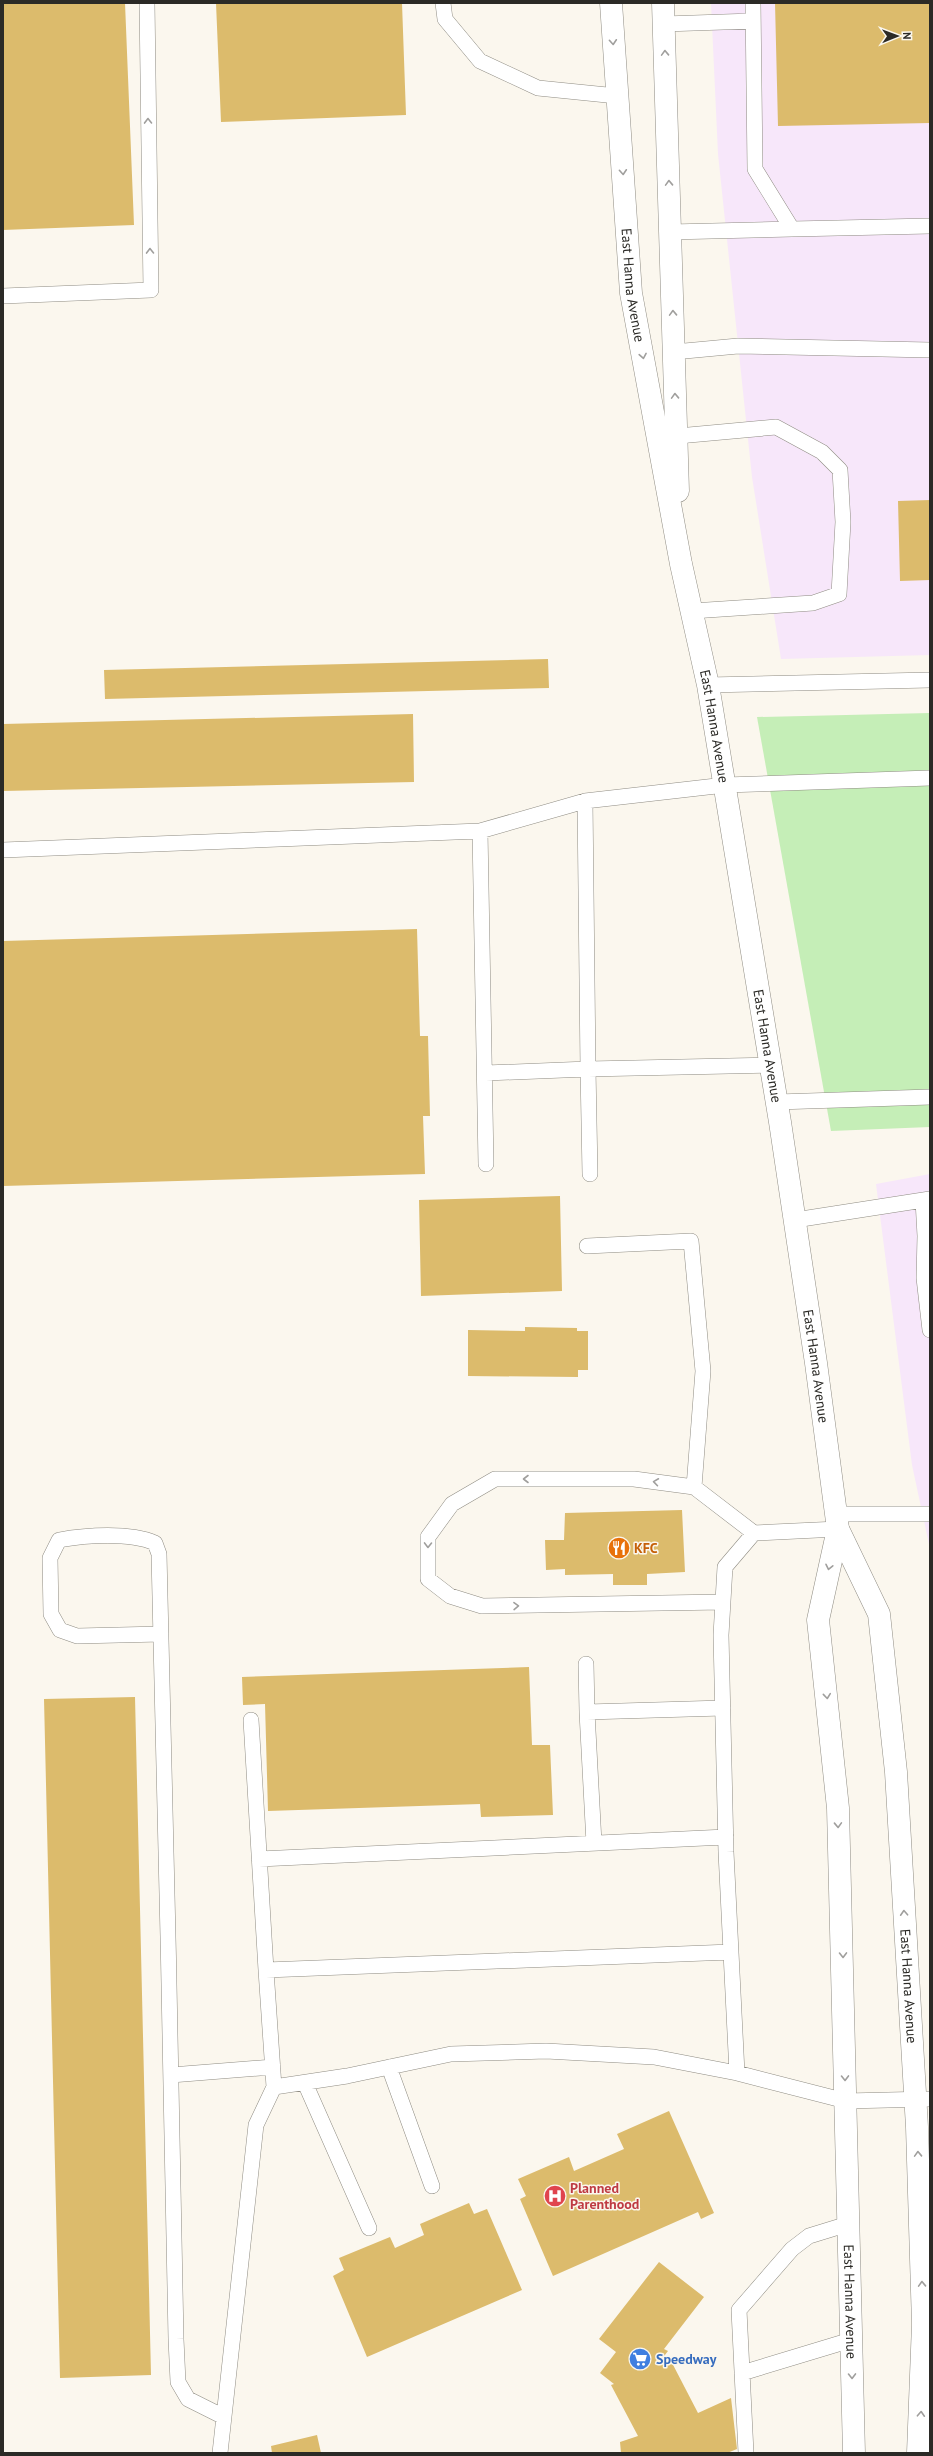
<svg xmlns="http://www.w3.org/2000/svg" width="933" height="2456" viewBox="0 0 933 2456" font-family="'PT Sans',sans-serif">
  <rect width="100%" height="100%" fill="#fbf7ee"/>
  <path fill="#f7e7fa" d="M 711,3 L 930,3 L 930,655 L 781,659 L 752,477 L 718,154 Z
    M 930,1174 L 930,1549 L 912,1465 L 876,1184 Z"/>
  <path fill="#c5eeb7" d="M 930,713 L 930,1127 L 831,1131 L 757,717 Z"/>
  <path fill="#dcbb6c" d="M 3,3 L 125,3 L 134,225 L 3,230 Z
    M 216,3 L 402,3 L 406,115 L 221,122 Z
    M 775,3 L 930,3 L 930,123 L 778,126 Z
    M 930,500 L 930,580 L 900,581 L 898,501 Z
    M 548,659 L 549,688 L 105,699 L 104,670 Z
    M 413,714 L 414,782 L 3,791 L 3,724 Z
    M 417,929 L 420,1036 L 428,1036 L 430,1116 L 423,1116 L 425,1174 L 3,1186 L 3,941 Z
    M 560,1196 L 562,1291 L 421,1296 L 419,1200 Z
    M 525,1327 L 577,1328 L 577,1331 L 588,1331 L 588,1370 L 578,1370 L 578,1377 L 468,1376 L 468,1330 L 525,1331 Z
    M 682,1510 L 685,1572 L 647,1574 L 647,1585 L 613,1585 L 613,1574 L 565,1575 L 565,1569 L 546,1570 L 545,1540 L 564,1540 L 565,1513 Z
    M 529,1667 L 532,1745 L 550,1745 L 553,1815 L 481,1817 L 480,1804 L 268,1811 L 265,1704 L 243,1705 L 242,1677 Z
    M 135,1697 L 151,2375 L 60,2378 L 44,1699 Z
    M 669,2111 L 714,2213 L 701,2219 L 698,2212 L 553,2276 L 520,2199 L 526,2196 L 518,2179 L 569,2157 L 574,2171 L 624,2149 L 617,2134 Z
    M 469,2203 L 474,2214 L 487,2209 L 522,2290 L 367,2357 L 333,2276 L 344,2270 L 339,2258 L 390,2237 L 395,2248 L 424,2235 L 420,2224 Z
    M 659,2262 L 704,2297 L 664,2349 L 668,2351 L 658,2364 L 670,2359 L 698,2413 L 731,2398 L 737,2449 L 727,2453 L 621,2453 L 620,2442 L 638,2436 L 611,2385 L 614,2384 L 600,2373 L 616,2352 L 599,2339 Z
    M 317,2435 L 321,2453 L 272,2453 L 271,2446 Z"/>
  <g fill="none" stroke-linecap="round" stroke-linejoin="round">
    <g stroke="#8f8c83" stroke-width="16">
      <path id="service" d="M 443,3 L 445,19 L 480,61 L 538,88 L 617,96
        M 753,3 L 755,169 L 792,229 L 930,226
        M 664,24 L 753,21
        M 670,232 L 792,229
        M 3,296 L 151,290 L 147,3
        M 674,352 L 738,346 L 930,350
        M 667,437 L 776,427 L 822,452 L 840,470 L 843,522 L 839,594 L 813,603 L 692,611
        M 708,685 L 930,680
        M 585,801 L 588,1069 L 771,1065
        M 480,831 L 486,1164
        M 3,850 L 480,831 L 585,801 L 725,785 L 930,778
        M 486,1073 L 588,1069 L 590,1174
        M 777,1102 L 930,1097
        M 923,1200 L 925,1236 L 924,1278 L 930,1330
        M 795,1220 L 930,1199
        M 587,1246 L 691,1241 L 703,1371 L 694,1487
        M 835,1514 L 930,1514
        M 723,1602 L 482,1606 L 450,1596 L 428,1579 L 428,1537 L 452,1504 L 495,1479 L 634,1479 L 694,1487 L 754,1533
        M 161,1634 L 77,1636 L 60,1630 L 51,1614 L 50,1558 L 59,1540 C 86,1535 130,1532 155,1543 L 159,1554 C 166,1816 171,2077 176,2339 L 178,2382 L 188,2399 L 224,2417
        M 586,1664 L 587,1712
        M 251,1720 L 266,1970
        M 594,1843 L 587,1712 L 723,1708
        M 259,1859 L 726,1837
        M 389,2067 L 432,2186
        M 737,2073 L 726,1852 L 721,1635 L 725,1567 L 754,1533 L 838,1529
        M 171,2075 L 273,2067
        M 305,2083 L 369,2228
        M 274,2087 L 266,1970 L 731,1952
        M 742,2373 L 851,2340
        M 220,2453 L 256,2125 L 274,2087 L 347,2076 L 451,2054 L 546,2051 L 654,2057 L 737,2073 L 846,2101 L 930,2099
        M 746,2453 L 739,2310 L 792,2249 L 809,2236 L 848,2224"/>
    </g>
    <g stroke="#8f8c83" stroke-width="23">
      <g id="secondary">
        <path id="s1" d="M 611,3 L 631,293 L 681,564 L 708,685 L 780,1122 L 816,1363 L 838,1529 L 879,1614 L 896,1772 L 917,2127 L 923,2324 L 918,2453"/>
        <path d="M 663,3 L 678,491"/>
        <path id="s2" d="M 838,1529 L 818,1620 L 838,1808 L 854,2453"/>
      </g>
    </g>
    <use href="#service" stroke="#fff" stroke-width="15"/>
    <use href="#secondary" stroke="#fff" stroke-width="22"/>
  </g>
  <defs><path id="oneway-chevron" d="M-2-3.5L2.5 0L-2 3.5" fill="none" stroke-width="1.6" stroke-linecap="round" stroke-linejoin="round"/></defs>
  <g stroke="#a09f9d">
    <use href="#oneway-chevron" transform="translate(613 42) rotate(86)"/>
    <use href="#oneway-chevron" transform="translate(665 53) rotate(-92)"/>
    <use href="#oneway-chevron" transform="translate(148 121) rotate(-91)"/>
    <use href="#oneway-chevron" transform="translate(623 172) rotate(86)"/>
    <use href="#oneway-chevron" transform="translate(669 183) rotate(-92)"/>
    <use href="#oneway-chevron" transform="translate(150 251) rotate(-91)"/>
    <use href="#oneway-chevron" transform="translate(673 313) rotate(-92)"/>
    <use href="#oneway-chevron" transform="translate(643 356) rotate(80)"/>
    <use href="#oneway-chevron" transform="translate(675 396) rotate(-92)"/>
    <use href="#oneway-chevron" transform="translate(526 1479) rotate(180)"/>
    <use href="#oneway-chevron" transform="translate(656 1482) rotate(-172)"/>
    <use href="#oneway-chevron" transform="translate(428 1545) rotate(91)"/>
    <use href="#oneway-chevron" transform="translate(829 1567) rotate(102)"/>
    <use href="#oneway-chevron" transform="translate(516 1606) rotate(-1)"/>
    <use href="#oneway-chevron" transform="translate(827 1696) rotate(84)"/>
    <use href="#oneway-chevron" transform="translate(838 1825) rotate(88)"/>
    <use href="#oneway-chevron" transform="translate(904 1913) rotate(-93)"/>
    <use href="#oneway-chevron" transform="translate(843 1955) rotate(89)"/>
    <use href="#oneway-chevron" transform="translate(845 2078) rotate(89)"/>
    <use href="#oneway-chevron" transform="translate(918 2154) rotate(-92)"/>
    <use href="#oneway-chevron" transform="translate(922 2284) rotate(-92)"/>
    <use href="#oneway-chevron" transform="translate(852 2376) rotate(89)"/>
    <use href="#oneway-chevron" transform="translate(921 2414) rotate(-87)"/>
  </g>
  <defs>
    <g id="restaurant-disc" transform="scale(1.15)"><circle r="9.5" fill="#e8710a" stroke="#fbf7ee"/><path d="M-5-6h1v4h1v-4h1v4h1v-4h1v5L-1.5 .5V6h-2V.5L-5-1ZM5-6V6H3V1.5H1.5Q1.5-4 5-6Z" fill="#fff"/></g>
    <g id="hospital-disc" transform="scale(1.15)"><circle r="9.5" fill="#e0444e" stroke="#fbf7ee"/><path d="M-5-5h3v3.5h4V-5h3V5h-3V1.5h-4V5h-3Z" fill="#fff"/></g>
    <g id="supermarket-disc" transform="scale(1.15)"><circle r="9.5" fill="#3f7fe0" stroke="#fbf7ee"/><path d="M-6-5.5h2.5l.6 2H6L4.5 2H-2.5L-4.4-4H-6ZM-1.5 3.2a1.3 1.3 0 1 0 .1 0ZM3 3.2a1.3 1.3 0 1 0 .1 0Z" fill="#fff"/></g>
  </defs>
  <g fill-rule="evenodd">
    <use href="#restaurant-disc" x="619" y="1548"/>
    <use href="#hospital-disc" x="555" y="2196"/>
    <use href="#supermarket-disc" x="640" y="2359"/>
  </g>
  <g text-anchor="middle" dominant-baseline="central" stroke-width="3" stroke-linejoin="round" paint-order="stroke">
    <g font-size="14" fill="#2b2a26" stroke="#fbf7ee">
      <text stroke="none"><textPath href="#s1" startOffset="283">East Hanna Avenue</textPath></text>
      <text stroke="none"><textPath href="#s1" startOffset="732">East Hanna Avenue</textPath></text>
      <text stroke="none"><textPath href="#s1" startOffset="1056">East Hanna Avenue</textPath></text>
      <text stroke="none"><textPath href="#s1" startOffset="1380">East Hanna Avenue</textPath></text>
      <text stroke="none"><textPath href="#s1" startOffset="2012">East Hanna Avenue</textPath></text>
      <text stroke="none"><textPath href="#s2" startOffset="776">East Hanna Avenue</textPath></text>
    </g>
    <g font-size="14" font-weight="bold" fill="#c56008" stroke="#fbf7ee" text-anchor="start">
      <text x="634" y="1548">KFC</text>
    </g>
    <g font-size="14" font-weight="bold" fill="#be3a42" stroke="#fbf7ee" text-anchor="start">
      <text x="570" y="2188">Planned<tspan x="570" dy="16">Parenthood</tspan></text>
    </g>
    <g font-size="14" font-weight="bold" fill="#366cbe" stroke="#fbf7ee" text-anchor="start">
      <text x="656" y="2359">Speedway</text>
    </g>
  </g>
  <rect width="933" height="2456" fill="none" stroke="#2b2a26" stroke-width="8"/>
  <g transform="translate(897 36) rotate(89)" stroke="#fbf7ee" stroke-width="3" paint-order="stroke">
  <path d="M0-3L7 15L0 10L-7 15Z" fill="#2b2a26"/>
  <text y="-6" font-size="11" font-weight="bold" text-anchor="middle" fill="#2b2a26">N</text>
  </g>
</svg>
